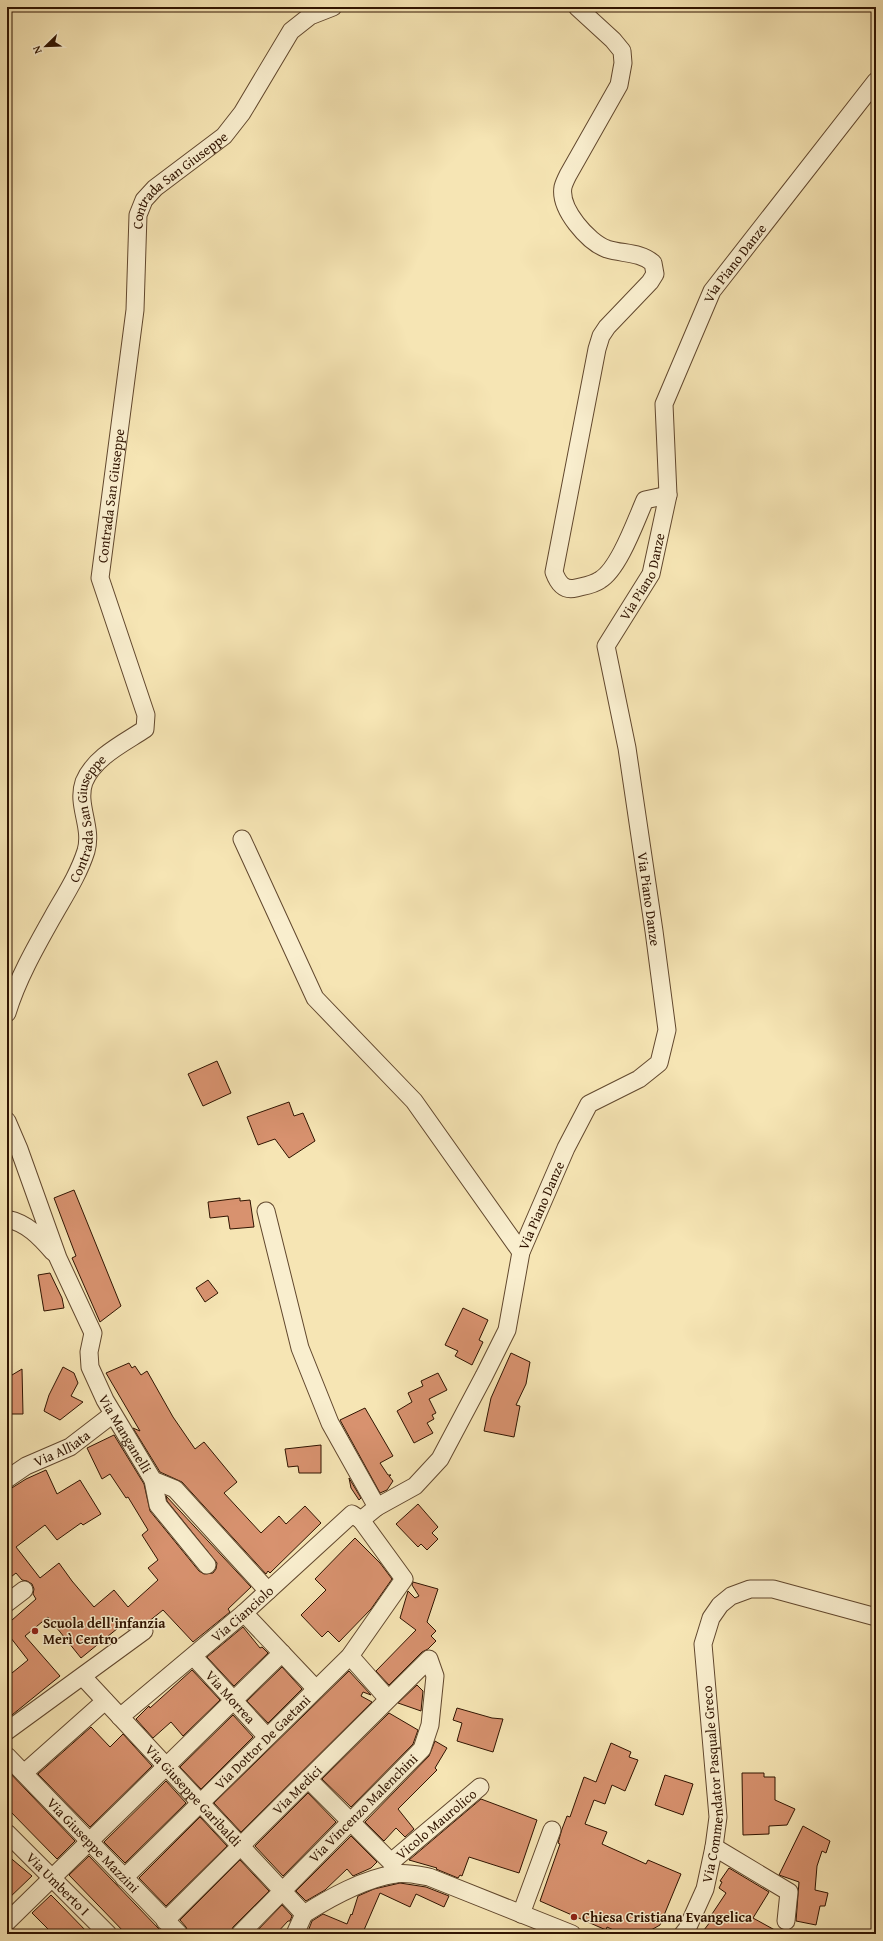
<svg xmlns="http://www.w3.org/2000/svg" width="883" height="1941" viewBox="0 0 883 1941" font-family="'Gentium Book Plus',serif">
  <rect width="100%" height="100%" fill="#f6e5b4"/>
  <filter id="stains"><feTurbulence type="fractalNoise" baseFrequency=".005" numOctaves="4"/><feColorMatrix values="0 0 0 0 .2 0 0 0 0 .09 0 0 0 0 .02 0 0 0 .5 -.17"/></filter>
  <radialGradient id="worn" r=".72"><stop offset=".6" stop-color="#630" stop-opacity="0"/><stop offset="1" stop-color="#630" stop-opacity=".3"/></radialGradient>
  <path fill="#d8926f" stroke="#301401" d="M 217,1061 L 231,1093 L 203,1106 L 188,1074 Z
    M 289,1102 L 294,1116 L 303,1113 L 315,1141 L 289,1158 L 275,1139 L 258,1145 L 247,1117 Z
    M 74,1190 L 121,1306 L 100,1322 L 72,1258 L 76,1256 L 54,1198 Z
    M 240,1198 L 240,1201 L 250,1200 L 254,1227 L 230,1229 L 228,1216 L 210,1218 L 208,1202 Z
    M 50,1273 L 62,1298 L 64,1308 L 44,1311 L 38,1275 Z
    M 208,1280 L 218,1293 L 205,1302 L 196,1288 Z
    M 463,1308 L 488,1320 L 479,1340 L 483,1342 L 472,1365 L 455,1356 L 458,1351 L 445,1345 Z
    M 511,1353 L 530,1362 L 526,1384 L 516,1405 L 520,1406 L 514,1437 L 484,1431 L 491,1398 Z
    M 129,1363 L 132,1368 L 135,1366 L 141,1375 L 147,1371 L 173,1417 L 195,1449 L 204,1442 L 237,1482 L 224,1493 L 261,1533 L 279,1516 L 286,1524 L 305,1506 L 321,1523 L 270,1573 L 268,1571 L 266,1574 L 182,1482 L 160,1472 L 133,1428 L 140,1431 L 106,1373 Z
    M 63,1367 L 74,1373 L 78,1383 L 71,1396 L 83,1402 L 60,1420 L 44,1411 L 49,1395 Z
    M 22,1369 L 23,1414 L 7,1414 L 7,1378 Z
    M 438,1373 L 447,1390 L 429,1399 L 436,1413 L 432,1415 L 434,1419 L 427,1423 L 433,1433 L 414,1443 L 397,1411 L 412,1402 L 408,1393 L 423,1386 L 421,1381 Z
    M 365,1408 L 393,1456 L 380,1463 L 388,1475 L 391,1475 L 389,1476 L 393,1481 L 387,1490 L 380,1493 L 340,1420 Z
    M 114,1435 L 144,1484 L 150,1511 L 199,1571 L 204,1574 L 213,1573 L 216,1569 L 217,1563 L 167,1501 L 166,1496 L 251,1587 L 228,1609 L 230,1612 L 193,1642 L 163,1610 L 148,1622 L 138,1623 L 128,1630 L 123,1624 L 81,1658 L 48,1617 L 25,1636 L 60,1676 L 7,1719 L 7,1677 L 28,1660 L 7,1633 L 7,1615 L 12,1620 L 36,1599 L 33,1594 L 34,1589 L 32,1584 L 27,1581 L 22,1580 L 16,1573 L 7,1580 L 7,1491 L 26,1479 L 46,1470 L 57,1494 L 80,1480 L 101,1514 L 83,1525 L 81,1523 L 57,1540 L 45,1525 L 16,1547 L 40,1578 L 59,1563 L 72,1581 L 94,1607 L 114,1590 L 128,1607 L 158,1580 L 148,1568 L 158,1560 L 142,1535 L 148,1530 L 128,1497 L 126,1498 L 110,1474 L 102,1479 L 87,1448 Z
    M 321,1445 L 321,1473 L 299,1473 L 298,1466 L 288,1467 L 285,1449 Z
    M 349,1478 L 361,1498 L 359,1500 L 351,1488 Z
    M 418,1504 L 438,1527 L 432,1533 L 438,1539 L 427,1550 L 421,1544 L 418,1547 L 396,1524 Z
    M 355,1538 L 380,1563 L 392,1579 L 371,1609 L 339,1642 L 328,1631 L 322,1637 L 301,1615 L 326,1590 L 315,1579 Z
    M 413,1582 L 438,1589 L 427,1622 L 436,1631 L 431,1636 L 436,1641 L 428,1649 L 422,1652 L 389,1685 L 376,1671 L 416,1630 L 400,1618 L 408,1591 L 415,1598 L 419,1596 L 412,1585 Z
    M 243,1627 L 260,1648 L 262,1647 L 268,1653 L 234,1686 L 207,1657 Z
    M 282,1667 L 302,1689 L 268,1723 L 247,1701 Z
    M 192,1670 L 220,1700 L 183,1736 L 171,1722 L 153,1738 L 136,1719 L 149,1706 L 150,1708 Z
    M 349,1671 L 371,1695 L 363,1692 L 361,1696 L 372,1702 L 241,1832 L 214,1803 Z
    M 417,1685 L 423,1691 L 421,1711 L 398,1703 Z
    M 457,1708 L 492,1718 L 503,1719 L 493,1752 L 457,1741 L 462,1723 L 453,1720 Z
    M 389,1713 L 418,1730 L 413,1744 L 351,1807 L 322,1779 Z
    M 233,1715 L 253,1737 L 201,1789 L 180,1767 Z
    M 91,1727 L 110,1747 L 123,1734 L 152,1766 L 90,1827 L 38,1774 Z
    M 435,1741 L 447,1748 L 435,1768 L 437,1770 L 398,1809 L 414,1829 L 405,1837 L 396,1828 L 384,1841 L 365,1822 L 429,1756 Z
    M 611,1743 L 631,1752 L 629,1757 L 638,1760 L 625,1791 L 612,1785 L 605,1804 L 594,1800 L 585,1824 L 607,1832 L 602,1844 L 646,1864 L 648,1860 L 681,1874 L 660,1925 L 644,1934 L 632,1930 L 629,1934 L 622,1934 L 607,1927 L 606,1930 L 540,1901 L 560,1844 L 558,1843 L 562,1829 L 567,1816 L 570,1817 L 584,1777 L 596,1782 Z
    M 7,1770 L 75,1841 L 57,1859 L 7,1808 Z
    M 742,1773 L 764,1773 L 764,1777 L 775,1777 L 775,1800 L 795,1809 L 787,1825 L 769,1826 L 769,1834 L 743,1835 Z
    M 665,1775 L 693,1784 L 683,1815 L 655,1805 Z
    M 166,1781 L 186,1803 L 125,1863 L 104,1842 Z
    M 308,1793 L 336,1822 L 283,1876 L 255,1846 Z
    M 481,1799 L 537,1820 L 519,1873 L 469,1857 L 462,1876 L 460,1875 L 458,1878 L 436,1869 L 437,1868 L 409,1860 Z
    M 200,1817 L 227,1846 L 166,1906 L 139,1878 Z
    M 803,1826 L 830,1841 L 826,1853 L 822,1851 L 817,1866 L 815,1890 L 828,1893 L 825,1906 L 820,1906 L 816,1925 L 796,1921 L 799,1882 L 779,1875 Z
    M 351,1836 L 377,1862 L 371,1868 L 353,1876 L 347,1869 L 325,1890 L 306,1901 L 296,1891 Z
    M 7,1855 L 32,1876 L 7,1900 Z
    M 89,1856 L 158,1928 L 165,1934 L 126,1934 L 69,1875 Z
    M 240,1860 L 269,1891 L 233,1927 L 230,1934 L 189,1934 L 186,1927 L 180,1920 Z
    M 729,1868 L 769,1892 L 753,1918 L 782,1934 L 701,1934 L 713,1918 L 710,1917 L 726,1893 L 719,1888 L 722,1882 L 720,1881 Z
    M 400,1883 L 426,1887 L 449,1896 L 444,1907 L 416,1894 L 410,1907 L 380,1893 L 364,1930 L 370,1934 L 307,1934 L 312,1921 L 323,1914 L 347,1924 L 351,1914 L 352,1915 L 358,1896 L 374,1889 Z
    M 51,1895 L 56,1900 L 89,1934 L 53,1934 L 32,1913 Z
    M 282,1905 L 292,1916 L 290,1921 L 288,1921 L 276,1934 L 254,1934 Z"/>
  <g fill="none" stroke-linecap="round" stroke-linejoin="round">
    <g stroke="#62482e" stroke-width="19">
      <g id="minor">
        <path d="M 577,7 L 613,40 L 622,51 L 623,63 L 619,85 L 568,175 C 566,179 564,183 563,187 C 559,209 588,242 607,249 C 623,254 640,252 653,263 L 655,274 L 650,282 L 607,327 L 601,336 L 597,349 L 554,572 C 558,583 564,591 576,588 C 584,586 593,585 600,580 C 619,569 636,520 645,500 L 668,495"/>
        <path d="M 242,839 L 315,998 L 414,1101 L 521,1252"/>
        <path id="s1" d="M 7,1013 C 18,977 38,943 56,911 C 67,892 79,873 86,851 C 93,827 76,805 84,782 C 94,757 124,743 145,729 L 146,715 L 100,578 L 135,310 L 138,215 L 144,200 L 155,188 L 224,136 L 242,113 L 291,31 L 310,16 L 333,7"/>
        <path id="s2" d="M 7,1121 L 19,1149 L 58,1258 L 93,1333 L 89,1352 L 90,1367 L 105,1400 L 153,1480 L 175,1489 L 268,1591"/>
        <path d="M 266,1211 L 300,1348 L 330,1423 L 377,1507"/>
        <path d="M 7,1219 C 27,1223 40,1237 53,1252"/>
        <path id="s3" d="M 7,1479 L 26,1466 L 70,1447 L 113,1414"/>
        <path d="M 153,1480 L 158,1505 L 207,1565"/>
        <path d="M 7,1603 L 24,1590"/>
        <path d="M 244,1613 L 316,1689"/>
        <path d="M 350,1656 L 388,1699"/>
        <path id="s4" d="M 194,1657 L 267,1737"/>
        <path id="s5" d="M 83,1677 L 304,1914"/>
        <path id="s6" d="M 120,1717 L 244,1613 L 352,1514 L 361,1520"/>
        <path d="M 7,1731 L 144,1631"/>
        <path id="s7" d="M 7,1756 L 179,1934"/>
        <path d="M 24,1773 L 105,1701"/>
        <path d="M 308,1779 L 391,1862 L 396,1874"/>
        <path id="s8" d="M 7,1833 L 108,1934"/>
        <path d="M 714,1847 L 789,1892 L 786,1921"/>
        <path id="s9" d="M 391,1862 L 480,1787"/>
        <path id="s10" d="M 124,1878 L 350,1656 L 404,1579 L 361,1520 L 377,1507 L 415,1486 L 440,1459 L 484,1376 L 507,1330 L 521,1252 L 566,1148 L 589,1104 L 639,1079 L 659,1063 L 667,1030 L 654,931 L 627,748 L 606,646 L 651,574 L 668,495 L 664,404 L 712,291 L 876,81"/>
        <path d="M 304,1914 C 331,1897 363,1879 395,1874 C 406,1872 418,1875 429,1877 L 572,1934"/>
        <path d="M 521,1914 L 552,1830"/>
        <path id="s11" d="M 165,1921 L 429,1659 L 435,1676 L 430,1725 L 422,1749 L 240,1934"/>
        <path d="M 7,1922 L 282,1653"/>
        <path d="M 295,1934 L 304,1914"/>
        <path id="s12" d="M 683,1934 L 687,1929 L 705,1889 L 714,1847 L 718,1817 L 703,1644 L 711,1618 L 720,1605 L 731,1596 L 750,1589 L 773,1589 L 876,1617"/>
      </g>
    </g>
    <use href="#minor" stroke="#f9eece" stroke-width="17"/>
  </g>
  <g fill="#8f2418" stroke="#f9eece" stroke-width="1.5">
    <circle cx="35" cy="1631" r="4"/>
    <circle cx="574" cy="1917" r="4"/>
  </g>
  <g text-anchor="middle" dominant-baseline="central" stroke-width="3" stroke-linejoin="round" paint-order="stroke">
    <g font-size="14" fill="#301401" stroke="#f9eece">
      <text stroke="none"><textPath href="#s1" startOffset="910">Contrada San Giuseppe</textPath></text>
      <text stroke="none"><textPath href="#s10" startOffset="1892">Via Piano Danze</textPath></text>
      <text stroke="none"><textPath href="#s1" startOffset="574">Contrada San Giuseppe</textPath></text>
      <text stroke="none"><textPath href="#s10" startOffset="1556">Via Piano Danze</textPath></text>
      <text stroke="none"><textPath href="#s1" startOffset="215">Contrada San Giuseppe</textPath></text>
      <text transform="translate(649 899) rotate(82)">Via Piano Danze</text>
      <text stroke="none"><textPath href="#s10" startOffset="860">Via Piano Danze</textPath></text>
      <text stroke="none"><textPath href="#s2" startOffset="339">Via Manganelli</textPath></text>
      <text stroke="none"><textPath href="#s3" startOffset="63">Via Alliata</textPath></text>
      <text stroke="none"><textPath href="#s6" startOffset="160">Via Cianciolo</textPath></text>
      <text stroke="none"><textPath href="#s4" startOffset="54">Via Morrea</textPath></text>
      <text stroke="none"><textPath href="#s10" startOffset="194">Via Dottor De Gaetani</textPath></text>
      <text stroke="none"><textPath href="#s12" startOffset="156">Via Commendator Pasquale Greco</textPath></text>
      <text stroke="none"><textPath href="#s11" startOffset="186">Via Medici</textPath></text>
      <text stroke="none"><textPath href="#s5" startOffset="162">Via Giuseppe Garibaldi</textPath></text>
      <text transform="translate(363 1808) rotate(-45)">Via Vincenzo Malenchini</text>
      <text stroke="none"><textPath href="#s9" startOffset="59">Vicolo Maurolico</textPath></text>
      <text stroke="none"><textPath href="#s7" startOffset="124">Via Giuseppe Mazzini</textPath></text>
      <text stroke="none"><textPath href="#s8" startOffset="72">Via Umberto I</textPath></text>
    </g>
    <g font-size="14" font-weight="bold" fill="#301401" stroke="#f9eece" text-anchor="start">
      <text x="43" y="1623">Scuola dell'infanzia<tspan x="43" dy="16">Merì Centro</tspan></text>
      <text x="582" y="1917">Chiesa Cristiana Evangelica</text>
    </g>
  </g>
  <rect width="883" height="1941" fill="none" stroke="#f6e5b4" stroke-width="24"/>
  <rect x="8" y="8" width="867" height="1925" fill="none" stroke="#301401" stroke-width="2"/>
  <rect x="12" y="12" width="859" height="1917" fill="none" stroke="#301401"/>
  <g transform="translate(46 46) rotate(247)" stroke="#f9eece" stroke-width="3" paint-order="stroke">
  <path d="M0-3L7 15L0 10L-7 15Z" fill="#301401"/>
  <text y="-6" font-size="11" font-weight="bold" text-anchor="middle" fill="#301401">N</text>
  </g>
  <rect width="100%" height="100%" filter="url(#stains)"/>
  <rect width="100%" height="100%" fill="url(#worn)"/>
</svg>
